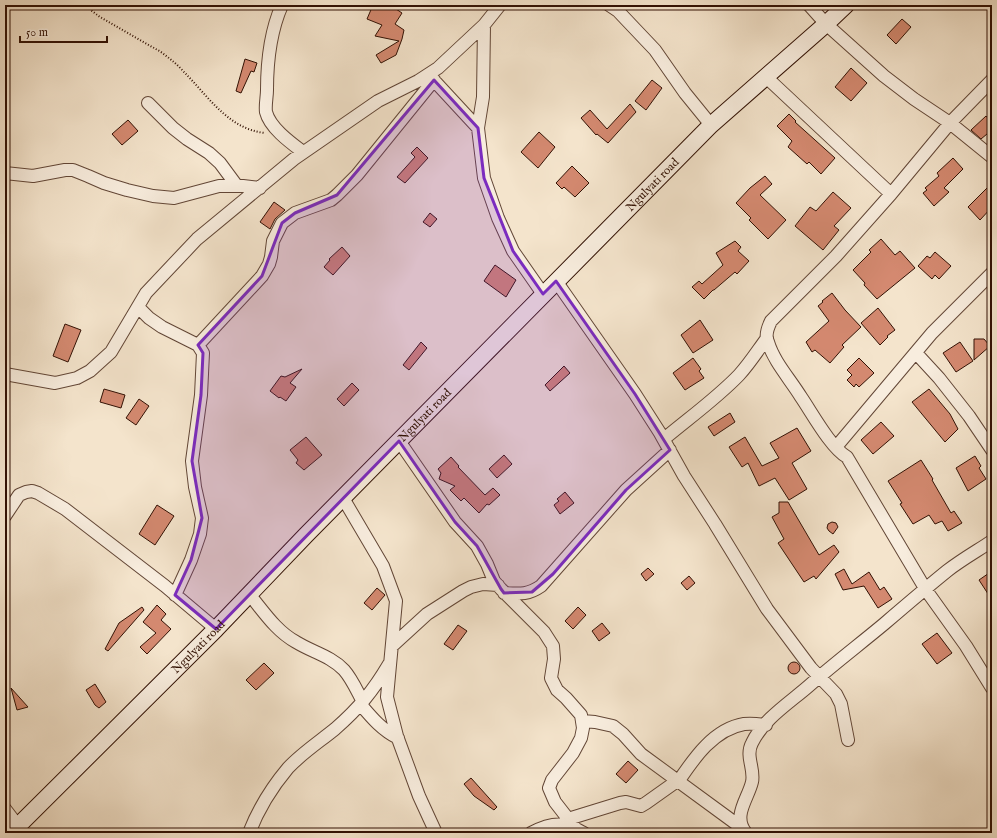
<svg xmlns="http://www.w3.org/2000/svg" width="997" height="838" viewBox="0 0 997 838" font-family="'IM FELL English',serif">
  <rect width="100%" height="100%" fill="#f4e4cc"/>
  <filter id="stains"><feTurbulence type="fractalNoise" baseFrequency=".005" numOctaves="4"/><feColorMatrix values="0 0 0 0 .2 0 0 0 0 .09 0 0 0 0 .02 0 0 0 .5 -.17"/></filter>
  <radialGradient id="worn" r=".72"><stop offset=".6" stop-color="#630" stop-opacity="0"/><stop offset="1" stop-color="#630" stop-opacity=".3"/></radialGradient>
  <path fill="#d48970" stroke="#321104" d="M 373,5 L 390,5 L 402,13 L 395,24 L 404,30 L 402,39 L 396,55 L 381,63 L 376,55 L 399,41 L 375,36 L 382,25 L 367,19 Z
    M 902,19 L 911,27 L 896,44 L 887,35 Z
    M 245,59 L 257,63 L 254,72 L 251,71 L 241,93 L 236,91 Z
    M 851,68 L 867,83 L 851,101 L 835,87 Z
    M 652,80 L 662,88 L 646,110 L 635,101 Z
    M 630,104 L 636,112 L 608,143 L 597,134 L 596,135 L 581,118 L 590,110 L 607,129 Z
    M 789,114 L 796,121 L 795,122 L 835,158 L 821,174 L 809,162 L 807,164 L 788,147 L 792,141 L 777,126 Z
    M 986,116 L 992,123 L 992,140 L 987,134 L 981,139 L 971,130 Z
    M 128,120 L 138,131 L 122,145 L 112,134 Z
    M 539,132 L 555,147 L 538,168 L 521,152 Z
    M 417,147 L 428,158 L 405,183 L 397,177 L 415,157 L 411,153 Z
    M 953,158 L 963,169 L 944,188 L 949,192 L 934,206 L 923,193 L 927,190 L 925,188 L 939,176 L 937,173 Z
    M 572,166 L 589,183 L 575,197 L 564,187 L 562,189 L 556,183 Z
    M 765,176 L 772,184 L 760,195 L 786,220 L 768,239 L 749,220 L 751,218 L 736,203 L 750,188 Z
    M 992,183 L 992,207 L 980,220 L 968,207 Z
    M 833,192 L 851,208 L 834,226 L 839,230 L 823,250 L 795,226 L 810,207 L 816,211 Z
    M 274,202 L 285,210 L 275,219 L 270,229 L 260,222 Z
    M 430,213 L 437,219 L 430,227 L 423,222 Z
    M 881,239 L 895,255 L 900,251 L 915,268 L 877,299 L 864,285 L 865,283 L 853,270 L 871,252 L 869,250 Z
    M 735,241 L 741,247 L 738,251 L 749,261 L 737,274 L 735,272 L 714,290 L 713,290 L 704,299 L 692,287 L 699,281 L 702,284 L 723,265 L 716,253 Z
    M 342,247 L 350,256 L 333,275 L 324,267 L 330,260 L 329,259 Z
    M 935,252 L 951,266 L 939,279 L 935,275 L 932,279 L 918,266 L 927,256 L 930,258 Z
    M 495,265 L 516,280 L 506,297 L 484,281 Z
    M 832,293 L 845,310 L 861,327 L 842,345 L 844,347 L 830,363 L 815,350 L 812,352 L 806,342 L 829,321 L 818,306 L 823,302 L 822,301 Z
    M 878,308 L 895,330 L 887,336 L 888,337 L 880,345 L 861,323 Z
    M 700,320 L 713,340 L 693,353 L 681,335 Z
    M 65,324 L 81,330 L 68,362 L 53,356 Z
    M 974,339 L 984,339 L 990,346 L 974,360 Z
    M 421,342 L 427,348 L 409,370 L 403,365 Z
    M 960,342 L 973,361 L 956,372 L 943,353 Z
    M 693,358 L 701,369 L 699,371 L 704,378 L 685,390 L 673,373 Z
    M 859,358 L 874,373 L 859,387 L 856,384 L 854,387 L 847,380 L 852,375 L 847,370 Z
    M 564,366 L 570,373 L 550,391 L 545,385 Z
    M 302,369 L 290,383 L 296,387 L 286,401 L 280,397 L 279,398 L 270,391 L 281,376 L 285,377 Z
    M 352,383 L 359,390 L 344,406 L 337,399 Z
    M 104,389 L 125,395 L 121,408 L 100,402 Z
    M 929,389 L 950,414 L 958,429 L 945,442 L 912,402 Z
    M 139,399 L 149,406 L 136,425 L 126,418 Z
    M 730,413 L 735,422 L 714,436 L 708,427 Z
    M 881,422 L 894,436 L 873,454 L 861,440 Z
    M 797,428 L 811,451 L 792,463 L 807,489 L 789,500 L 775,478 L 759,486 L 748,463 L 742,467 L 729,447 L 745,437 L 762,466 L 779,458 L 770,443 Z
    M 306,437 L 322,455 L 304,470 L 296,463 L 298,460 L 290,450 Z
    M 504,455 L 512,464 L 497,478 L 489,469 Z
    M 975,456 L 981,466 L 979,468 L 986,479 L 968,491 L 956,468 Z
    M 451,457 L 459,466 L 458,467 L 485,495 L 493,488 L 500,495 L 489,505 L 487,504 L 479,513 L 464,498 L 461,501 L 450,490 L 455,486 L 439,479 L 441,473 L 438,469 Z
    M 921,460 L 933,479 L 932,480 L 951,513 L 954,511 L 962,523 L 948,531 L 942,521 L 935,524 L 929,515 L 913,524 L 900,504 L 902,503 L 888,481 Z
    M 565,492 L 574,503 L 560,514 L 554,505 L 559,501 L 557,499 Z
    M 779,502 L 788,502 L 819,555 L 834,545 L 839,552 L 816,579 L 814,576 L 804,582 L 778,543 L 784,539 L 772,517 L 779,513 Z
    M 157,505 L 174,516 L 155,545 L 139,534 Z
    M 832,522 L 836,523 L 838,527 L 833,534 L 829,531 L 827,528 L 828,524 Z
    M 648,568 L 654,574 L 646,581 L 641,574 Z
    M 844,569 L 852,584 L 869,572 L 880,590 L 884,587 L 892,599 L 878,608 L 864,586 L 843,590 L 835,574 Z
    M 992,571 L 992,600 L 979,580 Z
    M 689,576 L 695,583 L 687,590 L 681,583 Z
    M 377,588 L 385,595 L 372,610 L 364,603 Z
    M 157,605 L 166,614 L 161,620 L 171,629 L 147,654 L 140,647 L 156,633 L 143,622 Z
    M 142,607 L 144,610 L 108,651 L 105,649 L 119,623 Z
    M 578,607 L 586,615 L 573,629 L 565,621 Z
    M 602,623 L 610,633 L 599,641 L 592,631 Z
    M 458,625 L 467,631 L 453,650 L 444,644 Z
    M 937,633 L 952,653 L 937,664 L 922,644 Z
    M788 668a6 6 0 1 1 12 0a6 6 0 1 1-12 0Z
    M 264,663 L 274,673 L 256,690 L 246,680 Z
    M 95,684 L 106,702 L 99,708 L 95,705 L 86,690 Z
    M 11,688 L 28,707 L 17,710 Z
    M 628,761 L 638,770 L 626,783 L 616,774 Z
    M 471,778 L 497,807 L 494,810 L 474,796 L 464,784 Z"/>
  <g fill="none" stroke-linecap="round" stroke-linejoin="round">
    <g stroke="#624636" stroke-width="14">
      <path id="street" d="M 282,5 C 270,32 267,61 267,90 C 267,97 265,105 266,112 C 270,128 291,143 303,152
        M 609,5 L 618,11 L 655,50 L 685,93 L 711,125
        M 809,5 L 826,24 L 884,76 L 914,99 L 950,123 L 992,157
        M 484,25 L 483,97 L 478,128 L 484,178 L 498,218 L 513,251 L 543,294
        M 429,75 L 478,128
        M 765,76 L 891,194
        M 992,80 L 950,123 L 891,194 L 836,256 L 771,321 C 768,327 765,336 768,342 C 774,362 790,379 801,397 C 812,413 831,448 847,457 L 926,590 L 966,646 L 992,688
        M 148,103 L 173,128 L 187,139 L 209,153 L 220,163 L 237,186
        M 5,173 L 33,176 L 65,170 L 73,170 L 88,176 L 104,183 L 127,190 L 153,196 L 174,198 L 219,186 L 243,186 L 260,188
        M 556,281 L 635,394 L 660,433 L 684,476 L 715,524 L 767,609 L 811,668 L 836,694 L 841,704 L 848,740
        M 138,307 L 149,318 L 162,327 L 198,345 L 203,353 L 201,395 L 192,461 L 195,487 L 202,518 L 200,534 L 191,560 L 175,595
        M 198,345 L 262,276 L 269,264 L 271,257 L 273,241 L 282,223 L 295,213 L 331,200 L 337,195 L 357,175 L 434,80
        M 916,353 L 939,378 L 969,416 L 992,450
        M 5,374 L 55,383 L 77,378 L 90,371 L 111,352 L 146,293 L 197,239 L 294,159 L 378,101 L 418,81 L 438,68 L 484,25 L 500,5
        M 664,439 C 689,418 717,398 739,375 C 750,363 758,350 767,338
        M 399,441 L 455,522 L 477,546 L 487,564 L 494,581 L 501,589 L 544,632 L 553,646 L 554,659 L 551,678 L 557,690 L 566,698 L 581,715 L 583,728 L 581,738 L 573,753 L 552,780 L 549,788 L 555,802 L 576,829
        M 836,447 L 932,333 L 992,273
        M 343,498 L 383,566 L 396,601 L 387,697 L 397,736 L 419,796 L 436,833
        M 5,516 L 19,495 L 26,492 L 32,491 L 38,493 L 65,509 L 165,586 L 216,629
        M 504,593 C 520,594 528,595 541,586 L 626,490 L 670,450
        M 249,594 C 264,612 276,631 296,642 C 312,652 331,656 344,670 C 352,679 357,691 363,702
        M 392,646 L 427,614 L 463,591 L 471,587 L 483,584 L 498,585
        M 361,705 C 372,718 382,730 398,738
        M 582,721 L 595,722 L 613,726 L 623,734 L 641,754 L 742,828
        M 678,782 C 694,758 714,729 744,724 C 751,723 759,724 766,725
        M 5,809 L 18,826
        M 568,819 L 620,803 L 626,802 L 641,806 L 646,803 L 677,781
        M 249,833 C 258,810 272,787 288,768 C 302,753 319,742 335,729 C 359,708 373,691 389,664
        M 531,833 C 542,827 557,822 569,826 C 574,827 579,831 584,833
        M 746,833 C 732,816 748,799 752,782 C 755,769 745,756 752,743 C 764,718 791,702 811,684 C 835,663 860,644 884,624 C 905,606 926,588 947,571 C 961,560 977,551 992,541"/>
    </g>
    <g stroke="#321104" stroke-width="18">
      <g id="secondary">
        <path id="s1" d="M 11,833 L 216,629 L 306,535 L 711,125 L 826,24 L 846,5"/>
      </g>
    </g>
    <path stroke="#321104" stroke-width="2" stroke-dasharray="1 2" stroke-linecap="butt" d="M 89,5 L 92,11 L 100,17 L 161,52 C 169,58 177,64 184,72 C 208,96 228,129 265,133"/>
    <use href="#street" stroke="#f8edde" stroke-width="12"/>
    <use href="#secondary" stroke="#f8edde" stroke-width="16"/>
  </g>
  <path fill="#7b2cbf" fill-opacity="0.2" stroke="#7b2cbf" stroke-width="3" stroke-linejoin="round" d="M 434,80 L 478,128 L 484,178 L 513,251 L 543,294 L 556,281 L 635,394 L 670,450 L 626,490 L 553,574 L 532,592 L 504,593 L 501,589 L 477,546 L 455,522 L 399,441 L 216,629 L 175,595 L 191,560 L 202,518 L 192,461 L 201,395 L 203,353 L 198,345 L 262,276 L 282,223 L 295,213 L 337,195 Z"/>
  <g text-anchor="middle" dominant-baseline="central" stroke-width="3.5" stroke-linejoin="round" paint-order="stroke">
    <g font-size="12" fill="#321104" stroke="#f8edde">
      <text stroke="none"><textPath href="#s1" startOffset="912">Ngulyati road</textPath></text>
      <text stroke="none"><textPath href="#s1" startOffset="588">Ngulyati road</textPath></text>
      <text stroke="none"><textPath href="#s1" startOffset="264">Ngulyati road</textPath></text>
    </g>
  </g>
  <rect width="997" height="838" fill="none" stroke="#f4e4cc" stroke-width="20"/>
  <rect x="6" y="6" width="985" height="826" fill="none" stroke="#321104" stroke-width="2"/>
  <rect x="10" y="10" width="977" height="818" fill="none" stroke="#321104"/>
  <path d="M20 36v6h87v-6" fill="none" stroke="#321104" stroke-width="2"/>
  <text x="26" y="36" font-size="12" fill="#321104" stroke="#f8edde" stroke-width="3" paint-order="stroke">50 m</text>
  <rect width="100%" height="100%" filter="url(#stains)"/>
  <rect width="100%" height="100%" fill="url(#worn)"/>
</svg>
